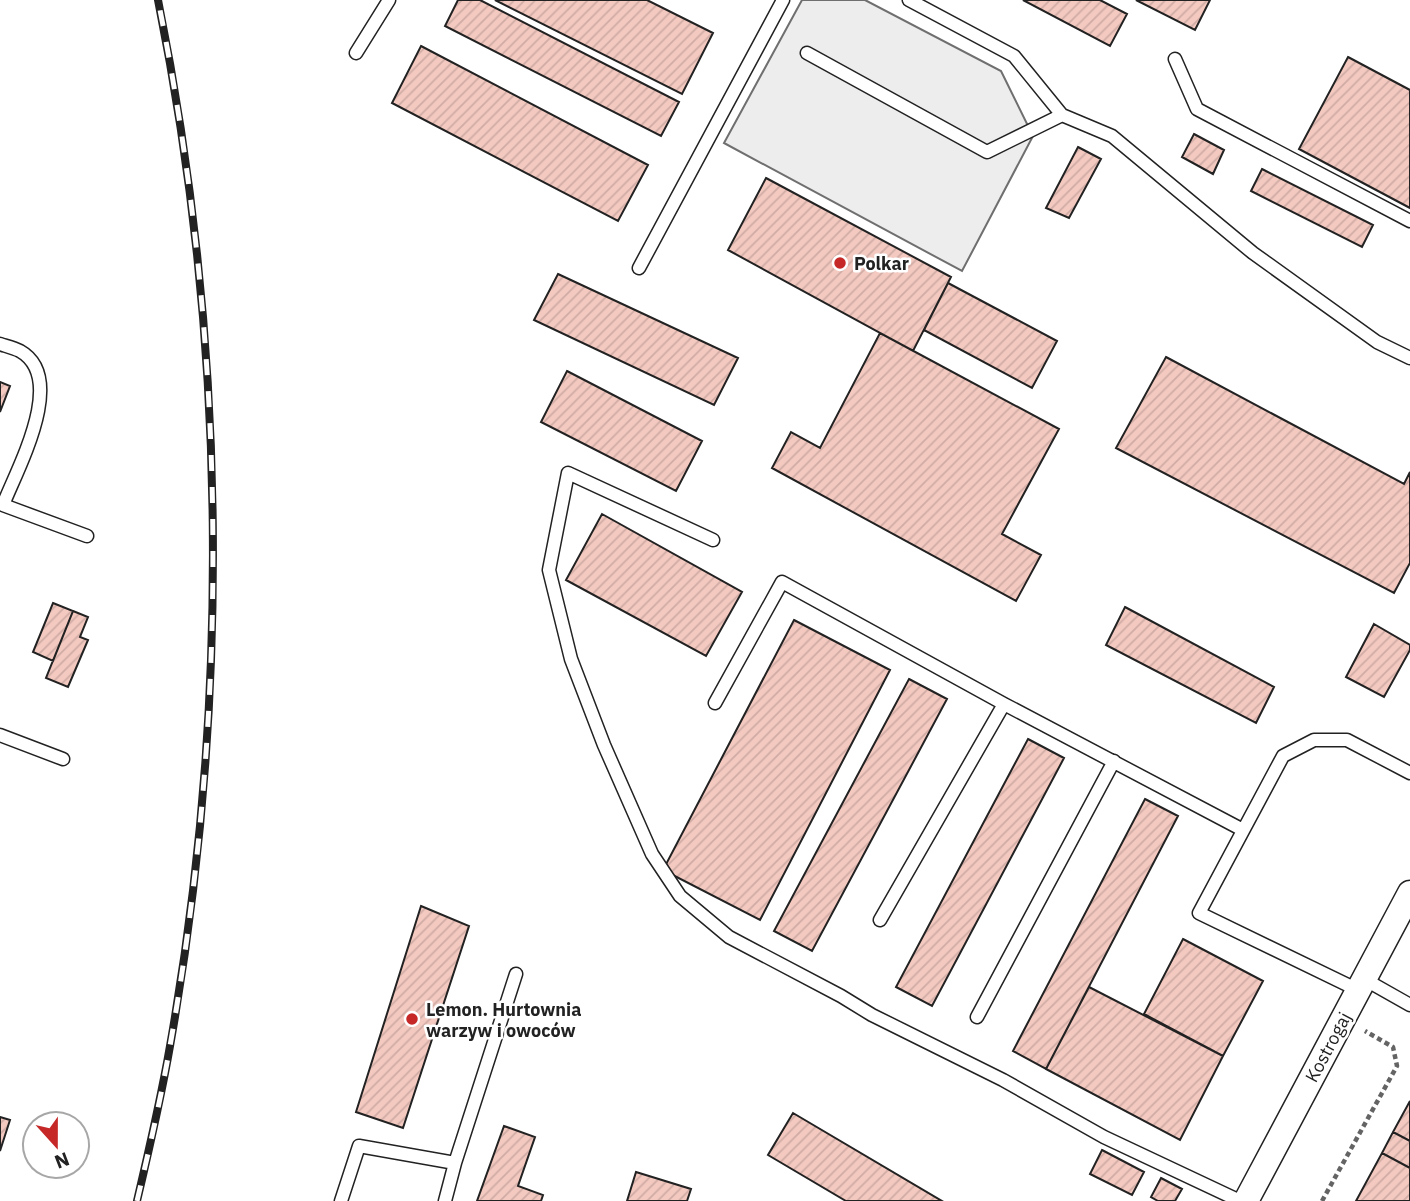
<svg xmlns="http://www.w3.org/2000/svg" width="1410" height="1201" viewBox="0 0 1410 1201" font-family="'IBM Plex Sans',sans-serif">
  <defs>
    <pattern id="building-hatch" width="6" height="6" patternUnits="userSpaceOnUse" patternTransform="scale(1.75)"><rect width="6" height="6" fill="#f3c9c0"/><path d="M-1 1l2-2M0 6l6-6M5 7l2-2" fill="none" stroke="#d0aca5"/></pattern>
  </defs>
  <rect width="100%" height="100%" fill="#fff"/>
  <path fill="#ededed" stroke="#6f6f6f" stroke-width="2" d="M 802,0 L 865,0 L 1001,71 L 1033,136 L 962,271 L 724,143 Z"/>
  <path fill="url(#building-hatch)" stroke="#222" stroke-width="2" d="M 458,0 L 480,0 L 679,102 L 661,136 L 445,26 Z
    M 495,0 L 647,0 L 713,33 L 682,94 Z
    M 1023,0 L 1100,0 L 1127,14 L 1110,46 Z
    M 1136,0 L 1210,0 L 1195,30 Z
    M 421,46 L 648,165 L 618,221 L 392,103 Z
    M 1348,57 L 1410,90 L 1410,208 L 1299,149 Z
    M 1194,134 L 1224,150 L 1213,174 L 1182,157 Z
    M 1078,147 L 1101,159 L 1069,218 L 1046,208 Z
    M 1262,169 L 1373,225 L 1362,247 L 1251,191 Z
    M 766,178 L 951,277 L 913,351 L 728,250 Z
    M 558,274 L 738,358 L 714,405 L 534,320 Z
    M 948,283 L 1057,341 L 1032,388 L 924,330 Z
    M 880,333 L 1059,429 L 1002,534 L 1041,555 L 1016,601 L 772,468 L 791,432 L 820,448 Z
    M 1166,357 L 1404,484 L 1410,472 L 1410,563 L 1394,593 L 1116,448 Z
    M 567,371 L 702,441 L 676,491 L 541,422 Z
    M 0,382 L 10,386 L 0,412 Z
    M 602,514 L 742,592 L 706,656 L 566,580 Z
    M 53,603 L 73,611 L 53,661 L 33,652 Z
    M 1125,607 L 1274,687 L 1256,723 L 1106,645 Z
    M 73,611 L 88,617 L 80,637 L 88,640 L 68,687 L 46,678 Z
    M 794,620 L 890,670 L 760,920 L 663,870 Z
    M 1374,624 L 1410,645 L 1410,650 L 1384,697 L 1346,677 Z
    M 909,679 L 947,699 L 812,951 L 774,931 Z
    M 1028,739 L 1064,758 L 932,1006 L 896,987 Z
    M 1145,799 L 1178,816 L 1046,1069 L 1013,1051 Z
    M 421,906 L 469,926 L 403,1128 L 356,1112 Z
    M 1183,939 L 1263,981 L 1223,1056 L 1144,1014 Z
    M 1089,987 L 1223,1056 L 1180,1140 L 1046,1069 Z
    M 1410,1101 L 1410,1141 L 1393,1132 Z
    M 793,1113 L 942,1201 L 846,1201 L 768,1155 Z
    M 0,1117 L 10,1120 L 0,1151 Z
    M 504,1126 L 535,1137 L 518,1186 L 543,1195 L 541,1201 L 477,1201 Z
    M 1393,1132 L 1410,1141 L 1410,1168 L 1382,1153 Z
    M 1102,1150 L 1144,1172 L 1132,1195 L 1090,1174 Z
    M 1382,1153 L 1410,1168 L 1410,1201 L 1356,1201 Z
    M 636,1172 L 691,1189 L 687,1201 L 627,1201 Z
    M 1161,1178 L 1182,1189 L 1175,1201 L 1158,1201 L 1151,1197 Z"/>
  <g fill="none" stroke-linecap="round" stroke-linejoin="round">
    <g stroke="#222" stroke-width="15">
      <path id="service" d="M 909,0 L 1014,56 L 1062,115 L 1112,136 L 1253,253 L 1377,342 L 1410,358
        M 356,53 L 389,0
        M 807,53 L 987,152 L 1062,115
        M 1175,59 L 1197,109 L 1410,221
        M 639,268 L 783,0
        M 0,344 C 6,346 14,348 20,351 C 68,378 17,469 3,505 L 87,536
        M 713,540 L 568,473 L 549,570 L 571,659 L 604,745 L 652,854 L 680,896 L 729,937 L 841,996 L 872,1015 L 1003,1080 L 1104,1137 L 1240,1201
        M 715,703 L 782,582 L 1004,704 L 1243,830
        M 0,735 L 63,759
        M 880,920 L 1004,704
        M 1364,979 L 1410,1005
        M 1358,990 L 1199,913 L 1283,756 L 1314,740 L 1347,740 L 1410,773
        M 977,1017 L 1114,761
        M 455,1163 L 516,974
        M 341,1201 L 359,1146 L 455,1163 L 445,1201"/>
    </g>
    <g stroke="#222" stroke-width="27">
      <path id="minor" d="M 1246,1201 L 1410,893"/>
    </g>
    <path stroke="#646464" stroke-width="4.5" stroke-dasharray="5 3.5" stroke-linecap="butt" d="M 1322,1201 L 1397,1066 L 1393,1047 L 1365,1031"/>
    <use href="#service" stroke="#fff" stroke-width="12"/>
    <use href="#minor" stroke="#fff" stroke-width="24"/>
    <g stroke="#222" stroke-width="8">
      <path id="rail" d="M 137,1201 C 149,1150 161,1098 170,1046 C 231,701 227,343 158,0"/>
    </g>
    <use href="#rail" stroke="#fff" stroke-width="5" stroke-dasharray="16" stroke-linecap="butt"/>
  </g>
  <g fill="#c62828" stroke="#fff" stroke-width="2.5">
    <circle cx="840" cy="263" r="7"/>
    <circle cx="412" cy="1019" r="7"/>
  </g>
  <g text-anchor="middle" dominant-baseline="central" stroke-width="5" stroke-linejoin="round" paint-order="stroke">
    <g font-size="18" font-weight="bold" fill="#222" stroke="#fff" text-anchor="start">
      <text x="854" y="263">Polkar</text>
      <text x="426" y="1009">Lemon. Hurtownia<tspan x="426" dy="21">warzyw i owoców</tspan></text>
    </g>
    <g font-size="18" fill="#222" stroke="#fff">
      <text transform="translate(1328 1047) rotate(-62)">Kostrogaj</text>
    </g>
  </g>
  <g transform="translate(56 1145) rotate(159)"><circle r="33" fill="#ffffff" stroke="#a7a7a7" stroke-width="2"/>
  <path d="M0-5L12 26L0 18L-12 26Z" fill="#c62828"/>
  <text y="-10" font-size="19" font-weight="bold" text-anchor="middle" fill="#222222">N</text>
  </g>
</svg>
